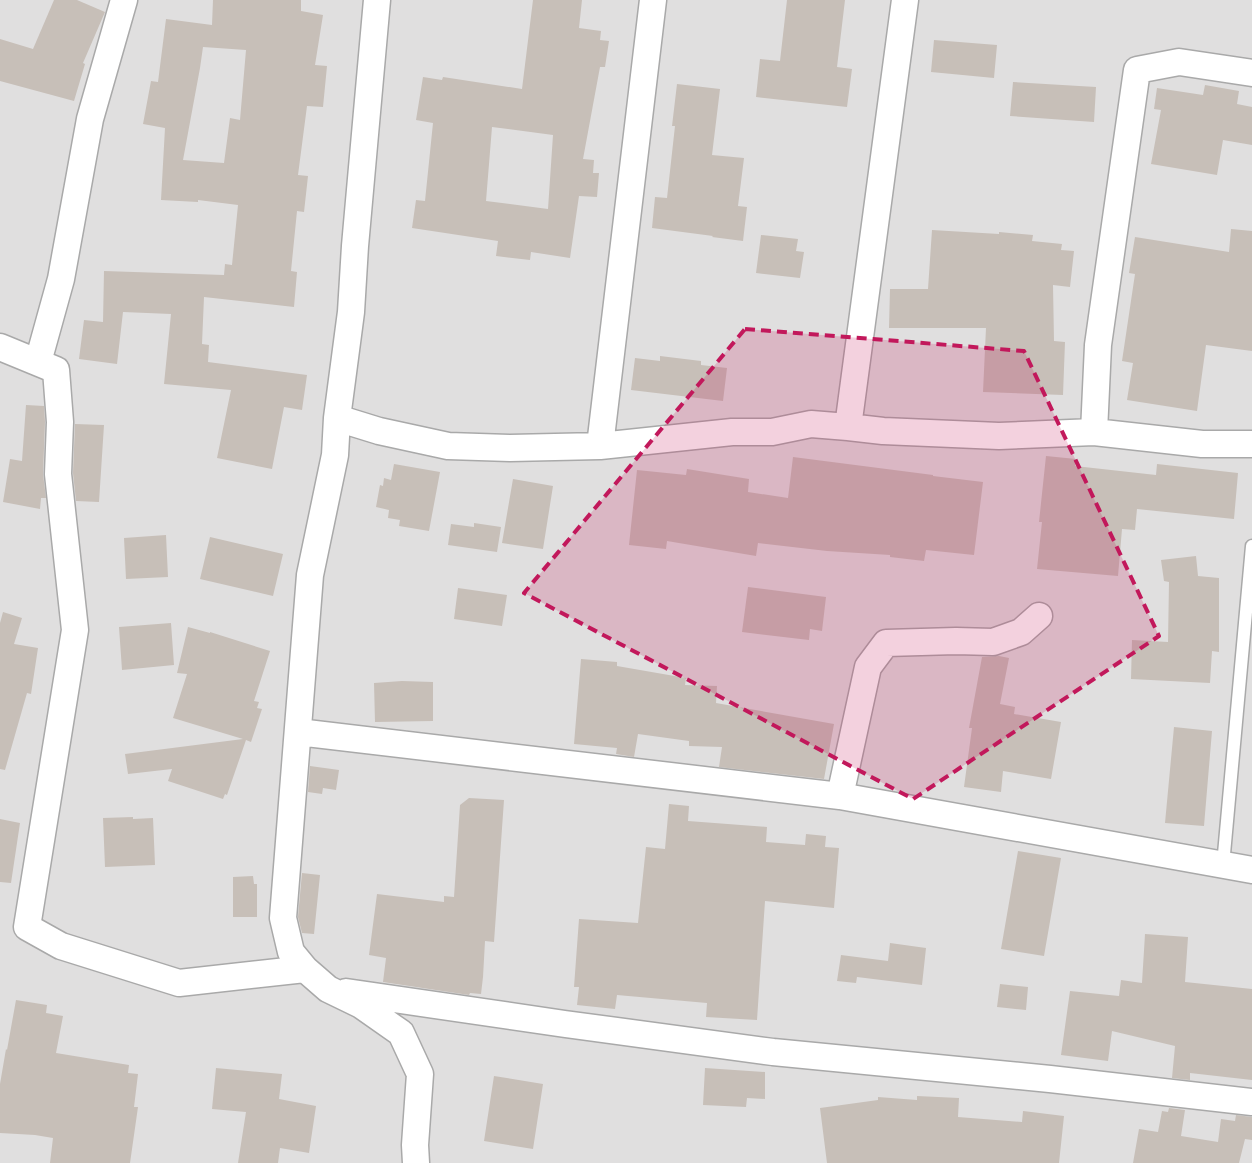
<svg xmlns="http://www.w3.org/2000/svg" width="1252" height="1163" viewBox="0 0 1252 1163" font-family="'Fira Sans',sans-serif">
  <rect width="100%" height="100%" fill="#f2efe9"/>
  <path fill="#e0dfdf" d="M 0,0 L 1252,0 L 1252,1163 L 0,1163 Z"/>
  <path fill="#c7bfb8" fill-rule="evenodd" d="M 54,0 L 77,0 L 105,12 L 83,63 L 85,64 L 74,101 L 0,81 L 0,39 L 33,49 Z
    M 213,0 L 301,0 L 301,11 L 323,15 L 315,65 L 327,66 L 323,107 L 307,106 L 298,175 L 308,176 L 304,212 L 297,211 L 291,271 L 297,272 L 294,307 L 204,297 L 202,344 L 209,345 L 208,362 L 307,375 L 302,410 L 284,407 L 272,469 L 217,458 L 231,390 L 164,384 L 171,314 L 123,312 L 117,364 L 79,359 L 84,320 L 103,322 L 104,271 L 224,275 L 225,264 L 232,265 L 238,205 L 198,200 L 198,202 L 161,200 L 165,128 L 143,124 L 151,81 L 158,82 L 166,19 L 212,25 ZM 203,47 L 246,50 L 240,120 L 230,118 L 224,163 L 183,160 L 200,68 Z
    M 533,0 L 582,0 L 579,28 L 601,31 L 600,40 L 609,41 L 605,67 L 600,67 L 583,159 L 594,160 L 593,173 L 599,173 L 597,197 L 579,196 L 570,258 L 531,252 L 530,260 L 496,256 L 498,241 L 412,228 L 416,200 L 425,201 L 433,123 L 416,120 L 423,77 L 442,80 L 443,77 L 522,89 ZM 492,127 L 553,135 L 548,209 L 486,201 Z
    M 787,0 L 845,0 L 837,67 L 852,69 L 847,107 L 756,97 L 760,59 L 780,61 Z
    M 934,40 L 997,45 L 994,78 L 931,72 Z
    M 1013,82 L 1096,87 L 1094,122 L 1010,116 Z
    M 677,84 L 720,89 L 712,155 L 744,158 L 738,206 L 747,207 L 743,241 L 712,237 L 713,236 L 652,228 L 655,197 L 667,198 L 675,126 L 672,126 Z
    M 1205,85 L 1239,91 L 1237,104 L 1252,107 L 1252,145 L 1223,140 L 1217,175 L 1151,164 L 1161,110 L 1154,109 L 1157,88 L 1203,95 Z
    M 1231,229 L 1252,231 L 1252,351 L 1206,345 L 1197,411 L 1127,400 L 1133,363 L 1122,361 L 1135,274 L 1129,273 L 1135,237 L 1229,252 Z
    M 932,230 L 999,234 L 999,232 L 1033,235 L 1032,241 L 1062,244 L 1061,250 L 1074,251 L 1070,287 L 1053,285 L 1054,341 L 1065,342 L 1063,395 L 983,392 L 986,328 L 889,328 L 890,289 L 928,289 Z
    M 761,235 L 798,239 L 796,251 L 804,252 L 800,278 L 756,273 Z
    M 660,356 L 701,361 L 701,365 L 727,368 L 723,401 L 631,390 L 635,358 L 660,361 Z
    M 26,405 L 44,406 L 45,422 L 43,474 L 46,498 L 41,498 L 40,509 L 3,502 L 10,459 L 22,461 Z
    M 75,424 L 104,425 L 99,502 L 76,501 L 73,473 Z
    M 1046,456 L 1076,459 L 1075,466 L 1156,475 L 1157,464 L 1238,473 L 1234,519 L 1137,509 L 1135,530 L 1122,529 L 1118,576 L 1037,569 L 1042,522 L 1039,522 Z
    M 793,457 L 933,475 L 933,476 L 983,482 L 974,555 L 926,550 L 924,561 L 890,557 L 890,555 L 827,551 L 758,543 L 756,556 L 667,541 L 666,549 L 629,545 L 637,470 L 686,475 L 687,469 L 749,479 L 748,492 L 788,498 Z
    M 394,464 L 440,472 L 429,531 L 399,526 L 400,520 L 388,518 L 389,510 L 376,507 L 380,485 L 383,486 L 384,478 L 391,480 Z
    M 513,479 L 553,486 L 543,549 L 502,543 Z
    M 474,523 L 501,527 L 497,552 L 448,545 L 451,524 L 474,527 Z
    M 166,535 L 168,577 L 126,579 L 124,538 Z
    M 210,537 L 283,554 L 273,596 L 200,579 Z
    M 1196,556 L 1198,576 L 1219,578 L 1219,652 L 1212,651 L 1210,683 L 1131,679 L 1132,640 L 1168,642 L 1169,582 L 1164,581 L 1161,560 Z
    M 748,587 L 826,597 L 822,631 L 810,629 L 809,640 L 742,632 Z
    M 458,588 L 507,595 L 502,626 L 454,619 Z
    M 3,612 L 22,618 L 14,644 L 38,648 L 31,694 L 27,693 L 5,770 L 0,769 L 0,623 Z
    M 171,623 L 174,665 L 122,670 L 119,627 Z
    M 188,627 L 210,633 L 210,632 L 270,651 L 254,701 L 259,702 L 257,708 L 262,709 L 251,742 L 246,740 L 227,795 L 225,794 L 223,799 L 168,781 L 172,769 L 128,774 L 125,754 L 243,739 L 173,718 L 187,674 L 177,673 Z
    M 999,656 L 1009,658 L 1000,704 L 1015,707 L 1014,714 L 1061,722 L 1051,779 L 1003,771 L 1001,792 L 964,787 L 972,728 L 969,728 L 982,657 Z
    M 581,659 L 617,662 L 617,666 L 686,678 L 685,685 L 717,686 L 716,703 L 834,724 L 824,779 L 719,767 L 722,747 L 689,746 L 689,741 L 638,734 L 634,757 L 616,754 L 617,748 L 574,744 Z
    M 402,681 L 433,682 L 433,721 L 375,722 L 374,683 Z
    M 1174,727 L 1212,731 L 1204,826 L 1165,823 Z
    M 310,766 L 339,770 L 336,790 L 323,788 L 322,794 L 308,792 Z
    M 469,798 L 504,800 L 494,942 L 485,941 L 483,977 L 481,994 L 470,993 L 469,995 L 383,982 L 386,958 L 369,955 L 377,894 L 444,902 L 444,896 L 454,897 L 460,805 Z
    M 669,804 L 689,806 L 688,821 L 767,827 L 766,842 L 805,845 L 806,834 L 826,836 L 825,847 L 839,848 L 834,908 L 765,901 L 757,1020 L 706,1017 L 707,1003 L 617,995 L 615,1009 L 577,1005 L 579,987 L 574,987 L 579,919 L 638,923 L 646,847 L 665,849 Z
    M 133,817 L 133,819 L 153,818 L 155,865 L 105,867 L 103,818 Z
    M 0,819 L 20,823 L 11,883 L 0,882 Z
    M 1018,851 L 1061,858 L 1044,956 L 1001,949 Z
    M 302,873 L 320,875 L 314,934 L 302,933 L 298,917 Z
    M 253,876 L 254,884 L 257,884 L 257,917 L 233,917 L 233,877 Z
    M 1145,934 L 1188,937 L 1185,982 L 1252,989 L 1252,1080 L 1190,1073 L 1190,1080 L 1172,1078 L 1175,1046 L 1112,1031 L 1108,1061 L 1061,1055 L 1070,991 L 1119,996 L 1121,980 L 1142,983 Z
    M 890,943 L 926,948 L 922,985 L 857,977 L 856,983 L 837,981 L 841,955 L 888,961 Z
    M 1000,984 L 1028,987 L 1026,1010 L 997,1007 Z
    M 16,1000 L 47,1005 L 46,1013 L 63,1016 L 56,1053 L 129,1065 L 128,1073 L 138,1074 L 134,1107 L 138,1107 L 130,1163 L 50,1163 L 53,1138 L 35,1135 L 0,1133 L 0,1084 L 6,1049 L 7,1050 Z
    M 216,1068 L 282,1074 L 279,1099 L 316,1106 L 309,1153 L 280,1148 L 278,1163 L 238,1163 L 246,1112 L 212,1109 Z
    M 705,1068 L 765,1072 L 765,1099 L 747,1098 L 746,1107 L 703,1105 Z
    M 494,1076 L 543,1084 L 533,1149 L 484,1141 Z
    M 917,1096 L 959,1098 L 958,1117 L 1022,1122 L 1023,1111 L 1064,1116 L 1059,1163 L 827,1163 L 820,1108 L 878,1100 L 878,1097 L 917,1100 Z
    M 1169,1108 L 1185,1110 L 1181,1136 L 1218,1142 L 1221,1119 L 1235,1121 L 1236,1115 L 1252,1117 L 1252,1140 L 1245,1139 L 1239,1163 L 1133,1163 L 1139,1129 L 1158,1132 L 1162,1111 L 1168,1112 Z"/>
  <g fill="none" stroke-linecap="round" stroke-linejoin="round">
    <g stroke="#a9a9a9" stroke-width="15">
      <path id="lane" d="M 1223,865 L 1252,546"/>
    </g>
    <g stroke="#a9a9a9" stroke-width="29">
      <path id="street" d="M 377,0 L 355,246 L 351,312 L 337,418 L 335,455 L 310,575 L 283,918 L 291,952 L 305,969 L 328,989 L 361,1005 L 401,1033 L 420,1074 L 415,1145 L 416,1163
        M 0,347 L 56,370 L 60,422 L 58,474 L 75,630 L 27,927 L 61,946 L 179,983 L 305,969
        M 38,362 L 61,279 L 90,119 L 124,0
        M 337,418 L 379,431 L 448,446 L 510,448 L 600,446 L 732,432 L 772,432 L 811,424 L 848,427 L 883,431 L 999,436 L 1094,432 L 1202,444 L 1252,444
        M 848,427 L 905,0
        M 1094,432 L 1098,345 L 1137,70 L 1179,62 L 1252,73
        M 600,446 L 653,0
        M 298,732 L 840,796 L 1252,870
        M 840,796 L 868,667 L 886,643 L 956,641 L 993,642 L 1021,632 L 1039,616
        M 346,992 L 565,1024 L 773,1052 L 1050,1079 L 1252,1102"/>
    </g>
    <use href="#lane" stroke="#fff" stroke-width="12"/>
    <use href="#street" stroke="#fff" stroke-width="26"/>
  </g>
  <path fill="#c2185b" fill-opacity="0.2" stroke="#c2185b" stroke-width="4" stroke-dasharray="10 6" stroke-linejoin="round" d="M 745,329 L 1024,351 L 1159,636 L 913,799 L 524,593 Z"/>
</svg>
